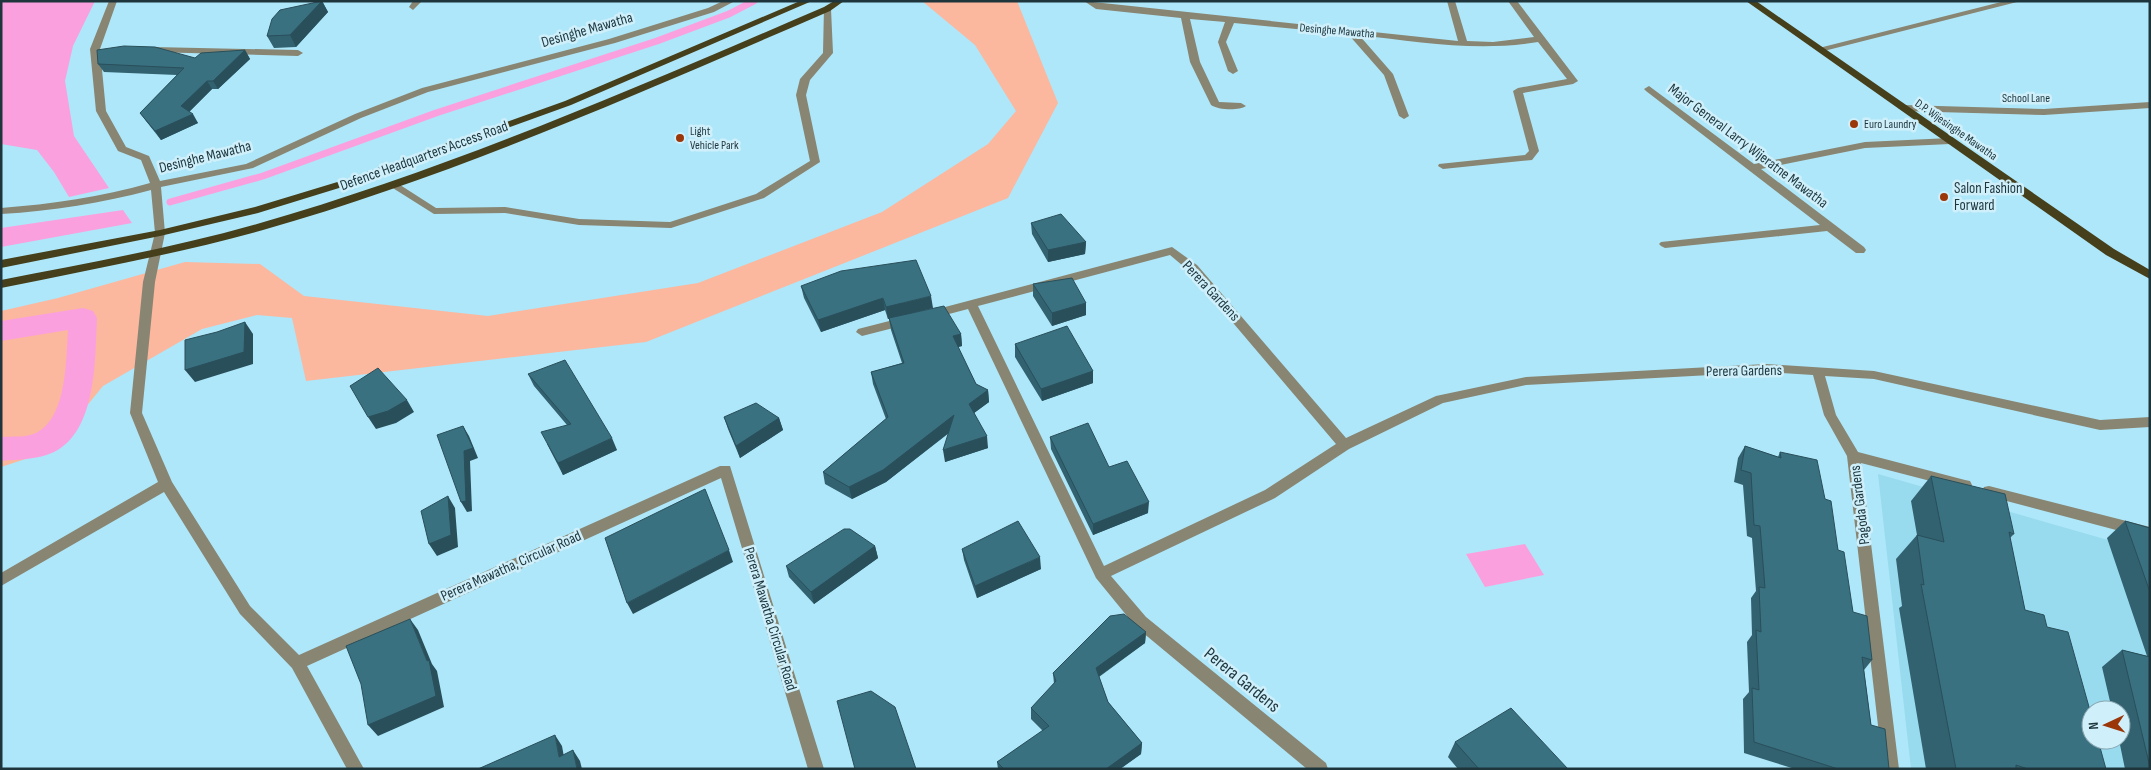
<svg xmlns="http://www.w3.org/2000/svg" width="2151" height="770" viewBox="0 0 2151 770" font-family="'Sofia Sans Condensed',sans-serif">
  <rect width="100%" height="100%" fill="#aee7f9"/>
  <path fill="#98dbef" fill-rule="evenodd" d="M 1878,474 L 2150,552 L 2150,769 L 1911,769 ZM 2091,710 L 2121,710 L 2121,740 L 2091,740 Z"/>
  <path fill="#fcb79f" d="M 922,1 L 1017,1 L 1058,103 L 1008,198 L 646,342 L 306,381 L 292,318 L 257,315 L 202,329 L 103,386 L 50,451 L 1,467 L 1,311 L 58,298 L 185,262 L 260,264 L 304,296 L 488,316 L 698,283 L 882,212 L 988,144 L 1016,111 L 975,45 Z"/>
  <path fill="#fba0de" d="M 1,1 L 95,1 L 73,46 L 65,81 L 74,136 L 109,188 L 69,197 L 54,172 L 37,150 L 1,144 Z
    M 123,210 L 132,223 L 1,247 L 1,228 Z
    M 1525,544 L 1544,575 L 1485,587 L 1466,554 Z"/>
  <g fill="none" stroke-linecap="round" stroke-linejoin="round">
    <path stroke="#fba0de" stroke-width="7" d="M 170,202 L 263,176 L 436,113 L 657,41 L 729,14 L 754,1"/>
    <path fill="#fba0de" fill-rule="evenodd" d="M 83,308 L 93,311 L 97,318 C 95,359 97,431 54,452 C 38,460 19,459 1,461 L 1,437 C 12,436 26,438 36,433 C 67,418 66,360 68,330 L 1,341 L 1,321 Z"/>
    <path fill="#888572" fill-rule="evenodd" d="M 109,1 L 117,1 L 100,49 L 106,111 L 126,147 L 149,156 L 160,181 L 246,164 L 355,114 L 422,88 L 609,39 L 708,8 L 723,1 L 735,1 L 714,12 L 615,43 L 428,92 L 361,118 L 253,168 L 161,187 L 165,233 L 155,282 L 142,413 L 172,482 L 250,606 L 299,655 L 720,466 L 730,466 L 824,769 L 808,769 L 721,478 L 307,666 L 364,769 L 347,769 L 292,668 L 240,614 L 164,492 L 1,586 L 1,573 L 158,482 L 130,413 L 143,282 L 155,233 L 151,190 C 102,203 53,211 1,214 L 1,208 C 52,204 101,197 150,183 L 141,160 L 118,151 L 96,111 L 90,49 Z
      M 413,1 L 422,1 L 413,10 L 409,7 Z
      M 1084,1 L 1458,41 L 1447,1 L 1455,1 L 1467,41 L 1493,42 L 1534,37 L 1508,1 L 1517,1 L 1578,81 L 1573,84 L 1523,93 L 1539,151 L 1532,160 L 1443,169 L 1438,166 L 1439,164 L 1525,155 L 1529,151 L 1513,91 L 1518,88 L 1567,79 L 1538,42 C 1477,52 1419,42 1359,35 L 1393,74 L 1409,116 L 1404,119 L 1399,116 L 1384,75 L 1348,34 L 1234,23 L 1226,42 L 1238,71 L 1233,74 L 1228,71 L 1218,42 L 1225,22 L 1190,19 L 1200,62 L 1219,102 L 1241,103 L 1246,106 C 1239,111 1218,110 1211,105 L 1190,62 L 1181,18 L 1096,9 Z
      M 2005,1 L 2021,1 L 1820,52 L 1815,49 Z
      M 824,7 L 831,9 L 833,53 L 810,80 L 806,95 L 820,162 L 764,198 L 671,228 L 579,225 L 505,213 L 434,214 L 388,185 L 389,183 L 397,183 L 436,208 L 505,207 L 579,219 L 670,222 L 756,194 L 810,161 L 796,95 L 800,79 L 823,53 Z
      M 153,47 L 298,50 L 303,53 L 298,56 L 150,52 L 148,50 Z
      M 1649,86 L 1754,164 L 1865,142 L 1950,138 L 1955,141 L 1950,144 L 1865,148 L 1761,169 L 1864,247 L 1866,250 L 1864,253 L 1856,253 L 1827,231 L 1665,248 L 1661,246 L 1659,244 L 1661,242 L 1820,225 L 1646,91 L 1644,89 Z
      M 2150,102 L 2150,108 L 2044,115 L 1903,111 L 1898,108 L 1903,105 L 2044,109 Z
      M 1172,247 L 1197,265 L 1346,438 L 1436,396 L 1526,377 L 1766,364 L 1874,371 L 2100,420 L 2150,417 L 2150,427 L 2100,430 L 1874,379 L 1825,376 L 1836,415 L 1858,452 L 1965,480 L 1970,481 L 1972,485 L 1970,489 L 1965,490 L 1861,463 L 1899,769 L 1883,769 L 1847,456 L 1824,415 L 1813,375 L 1766,372 L 1526,385 L 1443,403 L 1349,449 L 1275,498 L 1111,576 L 1146,617 L 1326,763 L 1328,769 L 1307,769 L 1136,627 L 1096,578 L 968,309 L 930,319 L 924,315 L 930,311 ZM 1170,255 L 1189,271 L 1336,444 L 1265,490 L 1104,566 L 978,306 Z
      M 905,317 L 911,321 L 909,324 L 862,336 L 856,332 L 858,329 Z
      M 1989,486 L 2150,527 L 2150,539 L 1984,495 L 1982,491 L 1984,487 Z"/>
    <path fill="#453f1b" fill-rule="evenodd" d="M 800,1 L 812,1 L 571,105 L 352,184 L 258,213 L 160,236 L 1,268 L 1,260 L 160,230 L 255,207 L 344,180 L 565,101 Z
      M 834,1 L 844,1 L 830,11 C 644,91 459,174 263,230 C 177,254 89,270 1,288 L 1,280 C 87,263 173,248 257,224 C 452,168 638,87 824,7 Z
      M 1746,1 L 1756,1 L 2114,249 L 2150,270 L 2150,279 L 2106,255 Z"/>
  </g>
  <path fill="#32616f" d="M 322,1 L 328,12 L 296,47 L 274,48 L 267,36 Z
    M 245,50 L 250,59 L 218,89 L 212,89 L 189,112 L 198,123 L 161,140 L 146,121 L 140,113 L 177,75 L 104,72 L 98,64 L 195,58 Z
    M 1031,223 L 1086,242 L 1085,254 L 1048,262 L 1032,234 Z
    M 1033,284 L 1086,303 L 1086,315 L 1052,326 L 1033,296 Z
    M 801,286 L 933,308 L 912,313 L 961,334 L 962,346 L 958,347 L 976,384 L 988,390 L 989,402 L 974,413 L 988,448 L 945,462 L 949,433 L 886,482 L 852,499 L 825,484 L 823,472 L 886,419 L 873,384 L 871,372 L 902,363 L 891,330 L 889,319 L 888,319 L 885,310 L 821,332 L 804,298 Z
    M 1015,344 L 1093,371 L 1093,383 L 1042,401 L 1015,357 Z
    M 528,374 L 617,450 L 563,475 L 547,444 L 567,425 L 534,386 Z
    M 724,417 L 779,418 L 783,430 L 740,458 L 728,429 Z
    M 1050,437 L 1109,467 L 1148,513 L 1093,535 L 1051,449 Z
    M 1745,446 L 1778,457 L 1780,452 L 1825,499 L 1838,550 L 1853,612 L 1872,660 L 1864,670 L 1871,725 L 1889,769 L 1795,769 L 1744,753 L 1743,699 L 1749,692 L 1747,642 L 1752,635 L 1751,598 L 1756,591 L 1752,538 L 1747,536 L 1743,485 L 1734,482 L 1738,458 Z
    M 1931,476 L 2014,534 L 2010,538 L 2025,610 L 2047,627 L 2106,769 L 1926,769 L 1899,608 L 1902,606 L 1896,559 L 1917,535 L 1911,501 Z
    M 2125,521 L 2150,528 L 2150,769 L 2125,769 L 2119,740 L 2121,740 L 2121,710 L 2112,710 L 2102,667 L 2122,650 L 2147,656 L 2107,538 Z
    M 875,546 L 878,558 L 814,604 L 789,577 L 786,566 Z
    M 962,549 L 1041,569 L 977,598 L 964,560 Z
    M 1146,632 L 1145,643 L 1099,677 L 1108,702 L 1142,743 L 1141,754 L 1120,769 L 998,769 L 997,762 L 1043,731 L 1031,719 L 1031,708 L 1054,684 L 1053,673 Z
    M 1455,742 L 1568,769 L 1458,769 L 1448,757 Z"/>
  <path fill="#294f5a" d="M 322,1 L 328,12 L 296,47 L 290,35 Z
    M 245,50 L 250,59 L 218,89 L 213,81 Z
    M 207,81 L 212,89 L 187,114 L 181,106 Z
    M 193,114 L 198,123 L 161,140 L 155,131 Z
    M 1086,242 L 1085,254 L 1048,262 L 1048,250 Z
    M 931,296 L 933,308 L 888,319 L 886,307 Z
    M 883,298 L 885,310 L 821,332 L 818,320 Z
    M 1086,303 L 1086,315 L 1052,326 L 1052,313 Z
    M 245,322 L 253,334 L 253,364 L 195,382 L 185,370 Z
    M 961,334 L 962,346 L 954,348 L 953,336 Z
    M 1093,371 L 1093,383 L 1042,401 L 1041,389 Z
    M 988,390 L 989,402 L 970,416 L 969,404 Z
    M 407,400 L 414,412 L 396,423 L 376,429 L 368,417 Z
    M 954,415 L 956,427 L 886,482 L 852,499 L 849,487 Z
    M 779,418 L 783,430 L 740,458 L 736,446 Z
    M 463,426 L 469,436 L 478,458 L 470,461 L 472,511 L 467,512 L 461,502 Z
    M 987,436 L 988,448 L 945,462 L 943,450 Z
    M 612,438 L 617,450 L 563,475 L 558,463 Z
    M 448,496 L 455,508 L 458,547 L 437,556 L 429,544 Z
    M 1149,502 L 1148,513 L 1093,535 L 1093,524 Z
    M 875,546 L 878,558 L 814,604 L 811,592 Z
    M 729,550 L 733,562 L 633,614 L 627,603 Z
    M 1040,557 L 1041,569 L 977,598 L 975,586 Z
    M 410,619 L 418,630 L 432,664 L 437,671 L 444,707 L 378,736 L 368,725 L 427,661 Z
    M 1146,632 L 1145,643 L 1095,679 L 1096,668 Z
    M 555,735 L 562,746 L 566,768 L 559,757 Z
    M 1142,743 L 1141,754 L 1120,769 L 1106,769 Z
    M 573,750 L 580,761 L 582,769 L 577,769 Z"/>
  <path fill="#3a7181" stroke="#294f5a" d="M 322,1 L 290,35 L 267,36 L 272,19 L 280,10 Z
    M 124,46 L 155,47 L 195,58 L 201,53 L 245,50 L 213,81 L 207,81 L 181,106 L 193,114 L 155,131 L 140,113 L 184,68 L 98,64 L 97,50 Z
    M 1061,214 L 1086,242 L 1048,250 L 1031,223 Z
    M 916,260 L 931,296 L 886,307 L 883,298 L 818,320 L 801,286 L 841,271 Z
    M 1072,278 L 1086,303 L 1052,313 L 1033,284 Z
    M 944,306 L 961,334 L 953,336 L 976,384 L 988,390 L 969,404 L 987,436 L 943,450 L 954,415 L 883,470 L 849,487 L 823,472 L 888,417 L 871,372 L 904,363 L 889,318 Z
    M 245,322 L 244,352 L 185,370 L 185,340 L 217,332 Z
    M 1067,326 L 1093,371 L 1041,389 L 1015,344 Z
    M 565,360 L 612,438 L 558,463 L 541,432 L 571,424 L 528,374 Z
    M 378,368 L 407,400 L 388,411 L 368,417 L 350,386 Z
    M 756,403 L 779,418 L 736,446 L 724,417 Z
    M 1088,423 L 1109,467 L 1127,461 L 1149,502 L 1093,524 L 1050,437 Z
    M 463,426 L 473,448 L 464,451 L 466,501 L 461,502 L 437,435 Z
    M 1745,446 L 1781,458 L 1780,452 L 1817,460 L 1825,499 L 1831,501 L 1838,550 L 1844,552 L 1853,612 L 1867,616 L 1872,660 L 1862,657 L 1871,725 L 1885,729 L 1889,769 L 1838,769 L 1754,742 L 1752,688 L 1759,690 L 1756,630 L 1761,632 L 1759,587 L 1765,588 L 1760,526 L 1754,525 L 1751,473 L 1741,470 Z
    M 1931,476 L 2005,494 L 2014,534 L 2009,532 L 2025,610 L 2044,615 L 2047,627 L 2068,632 L 2091,714 L 2091,740 L 2098,740 L 2106,769 L 2028,769 L 2016,765 L 2016,769 L 1956,769 L 1921,584 L 1924,585 L 1917,535 L 1944,542 Z
    M 705,489 L 729,550 L 627,603 L 605,538 Z
    M 448,496 L 451,535 L 429,544 L 421,511 Z
    M 1018,521 L 1040,557 L 975,586 L 962,549 Z
    M 2125,521 L 2150,528 L 2150,592 Z
    M 844,529 L 850,529 L 875,546 L 811,592 L 786,566 Z
    M 1124,614 L 1146,632 L 1096,668 L 1108,702 L 1142,743 L 1106,769 L 1004,769 L 997,762 L 1049,726 L 1031,708 L 1056,681 L 1053,673 L 1110,616 Z
    M 410,619 L 427,661 L 429,660 L 436,696 L 368,725 L 361,684 L 346,646 Z
    M 2122,650 L 2150,657 L 2150,767 Z
    M 871,691 L 895,707 L 916,769 L 855,769 L 837,701 Z
    M 1511,708 L 1568,769 L 1479,769 L 1455,742 Z
    M 555,735 L 559,757 L 573,750 L 577,769 L 478,769 Z"/>
  <g fill="#9b3609" stroke="#cff0fb" stroke-width="2">
    <circle cx="1854" cy="124" r="5"/>
    <circle cx="680" cy="138" r="5"/>
    <circle cx="1944" cy="197" r="5"/>
  </g>
  <g text-anchor="middle" dominant-baseline="central" stroke-width="5" stroke-linejoin="round" paint-order="stroke">
    <g font-size="12" fill="#1e353c" stroke="#cff0fb">
      <text transform="translate(1337 31) rotate(5)">Desinghe Mawatha</text>
      <text x="2026" y="98">School Lane</text>
      <text transform="translate(1956 130) rotate(35)">D.P. Wijesinghe Mawatha</text>
    </g>
    <g font-size="12" fill="#1e353c" stroke="#cff0fb" text-anchor="start">
      <text x="1864" y="124">Euro Laundry</text>
      <text x="690" y="131">Light<tspan x="690" dy="14">Vehicle Park</tspan></text>
    </g>
    <g font-size="15" fill="#1e353c" stroke="#cff0fb">
      <text transform="translate(587 30) rotate(-16)">Desinghe Mawatha</text>
      <text transform="translate(1748 146) rotate(37)">Major General Larry Wijeratne Mawatha</text>
      <text transform="translate(424 156) rotate(-20)">Defence Headquarters Access Road</text>
      <text transform="translate(205 157) rotate(-14)">Desinghe Mawatha</text>
      <text transform="translate(1211 291) rotate(47)">Perera Gardens</text>
      <text transform="translate(1744 371) rotate(-1)">Perera Gardens</text>
      <text transform="translate(1860 505) rotate(-97)">Pagoda Gardens</text>
      <text transform="translate(511 566) rotate(-24)">Perera Mawatha, Circular Road</text>
      <text transform="translate(770 619) rotate(73)">Perera Mawatha Circular Road</text>
    </g>
    <g font-size="15" fill="#1e353c" stroke="#cff0fb" text-anchor="start">
      <text x="1954" y="188">Salon Fashion<tspan x="1954" dy="17">Forward</tspan></text>
    </g>
    <g font-size="18" fill="#1e353c" stroke="#cff0fb">
      <text transform="translate(1242 680) rotate(39)">Perera Gardens</text>
    </g>
  </g>
  <rect width="2151" height="770" fill="none" stroke="#1e353c" stroke-width="5"/>
  <g transform="translate(2106 725) rotate(266)"><circle r="24" fill="#cff0fb" stroke="#88a5af"/>
  <path d="M0-4L9 19L0 12L-9 19Z" fill="#9b3609"/>
  <text y="-8" font-size="14" font-weight="bold" text-anchor="middle" fill="#1e353c">N</text>
  </g>
</svg>
